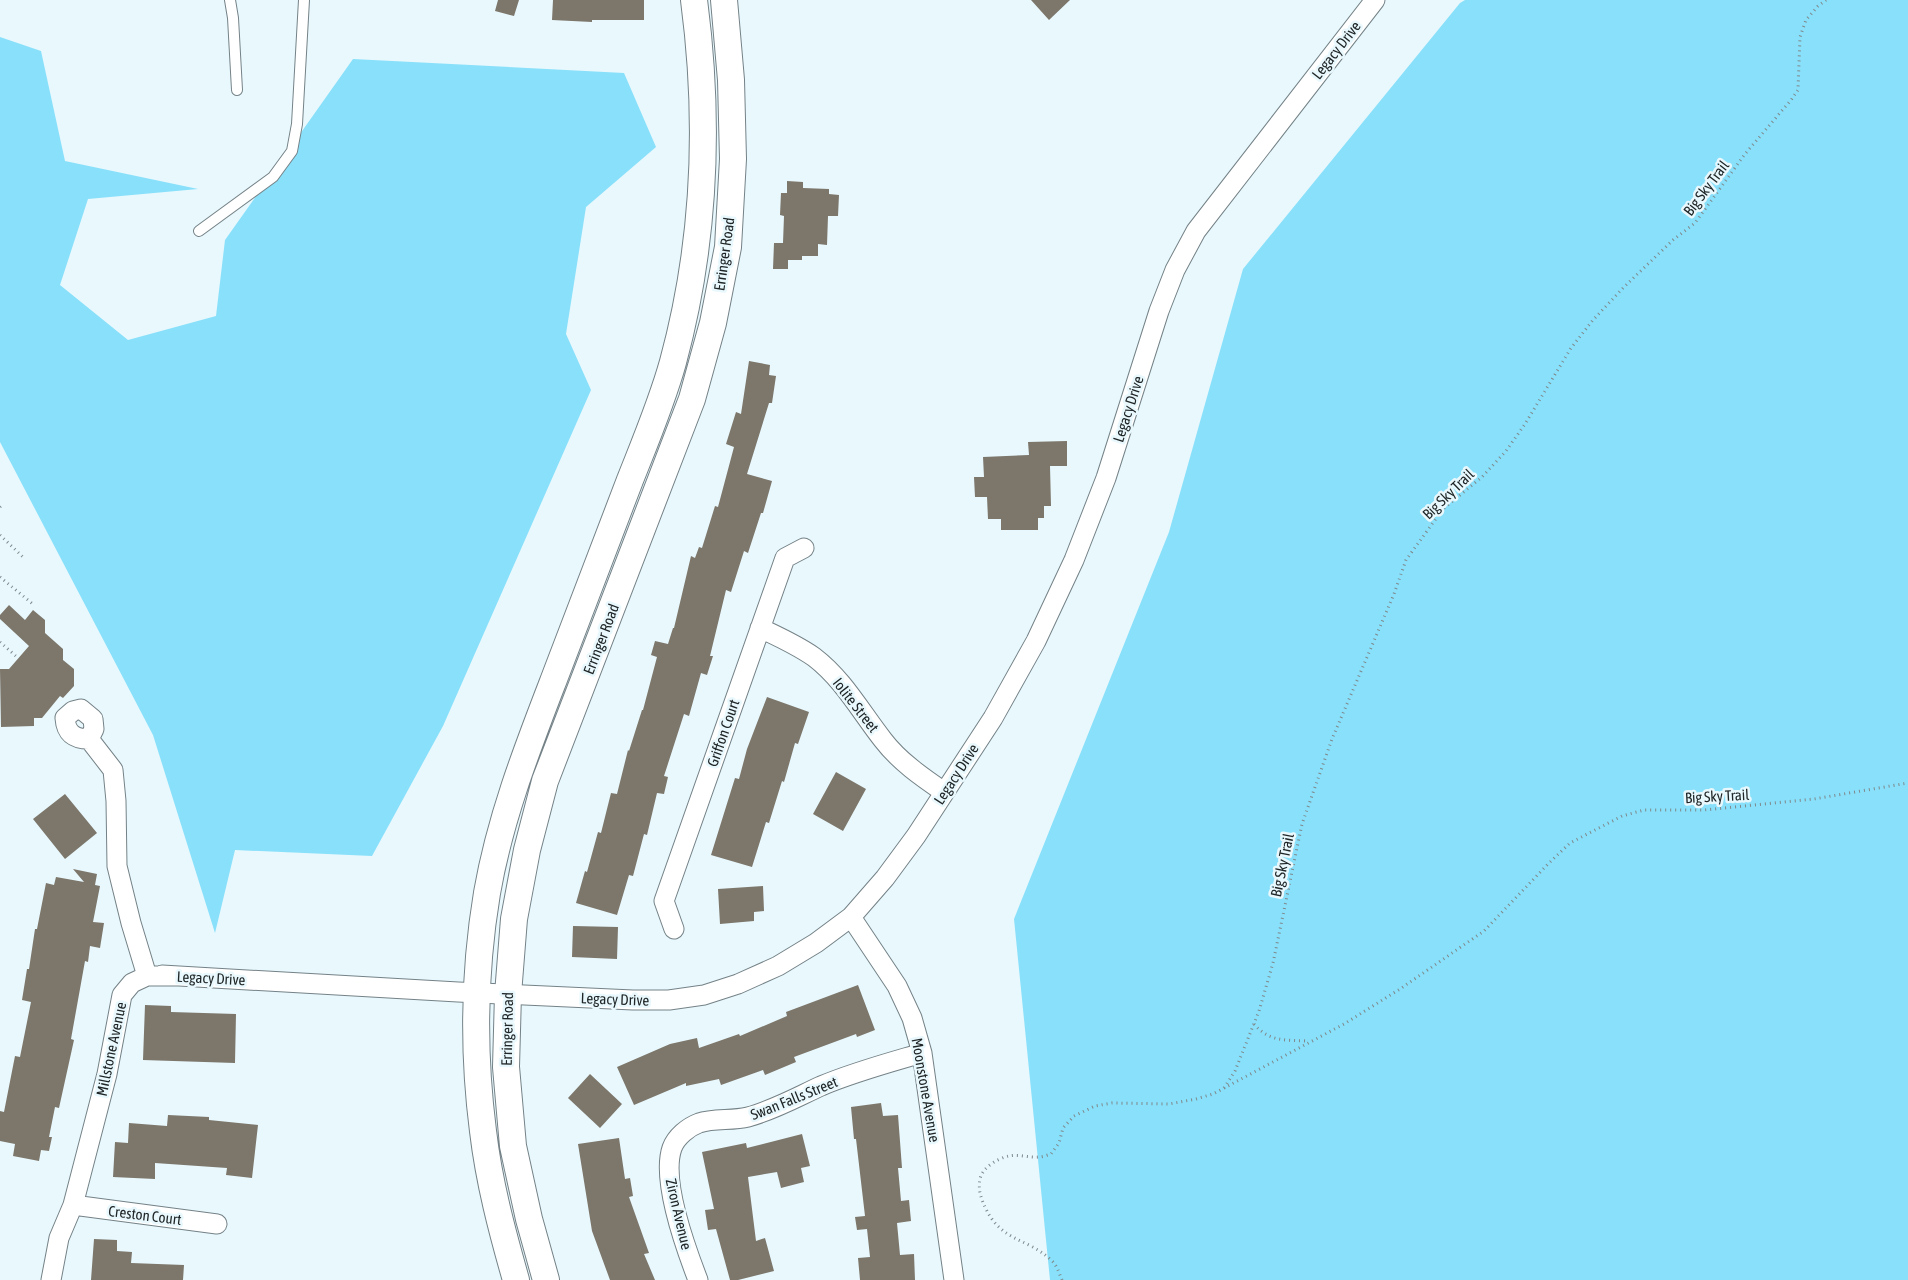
<svg xmlns="http://www.w3.org/2000/svg" width="1908" height="1280" viewBox="0 0 1908 1280" font-family="'Asap Condensed',sans-serif">
  <rect width="100%" height="100%" fill="#e8f8fd"/>
  <path fill="#89e0fa" d="M 1465,0 L 1908,0 L 1908,1280 L 1050,1280 L 1014,919 L 1169,532 L 1243,269 L 1460,3 Z
    M 0,37 L 41,51 L 65,161 L 198,189 L 88,199 L 60,285 L 128,340 L 216,316 L 225,240 L 353,59 L 624,73 L 656,147 L 586,207 L 566,334 L 591,390 L 443,726 L 372,856 L 235,850 L 215,933 L 153,735 L 0,442 Z"/>
  <path fill="#7c766b" d="M 498,0 L 519,0 L 514,16 L 495,11 Z
    M 553,0 L 644,0 L 644,20 L 592,20 L 592,22 L 552,20 Z
    M 1031,0 L 1070,0 L 1049,20 Z
    M 787,181 L 803,182 L 803,188 L 829,189 L 829,194 L 839,195 L 838,216 L 828,216 L 827,245 L 818,244 L 818,256 L 802,256 L 802,260 L 788,260 L 788,269 L 773,269 L 774,243 L 783,243 L 784,216 L 780,215 L 781,193 L 787,193 Z
    M 749,361 L 770,365 L 769,375 L 776,376 L 772,403 L 769,403 L 747,474 L 772,481 L 763,513 L 761,513 L 748,553 L 744,551 L 731,592 L 726,590 L 710,656 L 713,656 L 707,675 L 701,673 L 689,716 L 684,714 L 664,776 L 668,777 L 664,794 L 657,793 L 647,835 L 644,834 L 633,876 L 629,875 L 617,915 L 576,903 L 585,871 L 587,872 L 598,832 L 601,833 L 611,793 L 617,794 L 628,750 L 629,751 L 642,710 L 643,710 L 657,657 L 651,655 L 655,641 L 668,644 L 673,628 L 674,628 L 691,556 L 695,558 L 699,547 L 702,548 L 715,506 L 718,507 L 734,447 L 726,444 L 736,412 L 741,414 Z
    M 1067,441 L 1067,466 L 1050,466 L 1051,506 L 1044,506 L 1044,518 L 1038,518 L 1038,530 L 1001,530 L 1001,519 L 988,519 L 987,497 L 975,497 L 974,477 L 984,477 L 983,457 L 1029,455 L 1028,442 Z
    M 9,605 L 25,620 L 33,610 L 45,620 L 45,633 L 63,649 L 63,660 L 74,669 L 74,686 L 63,698 L 60,696 L 42,718 L 34,718 L 34,726 L 1,727 L 0,669 L 9,669 L 29,646 L 0,619 L 0,615 Z
    M 767,697 L 809,712 L 798,744 L 795,743 L 784,782 L 782,781 L 769,823 L 766,822 L 752,867 L 711,855 L 735,778 L 739,779 L 747,749 Z
    M 836,772 L 866,789 L 843,831 L 813,814 Z
    M 65,794 L 97,833 L 65,859 L 33,819 Z
    M 73,869 L 97,874 L 95,885 L 100,886 L 93,922 L 104,923 L 100,948 L 90,946 L 88,962 L 85,961 L 71,1039 L 74,1040 L 59,1108 L 55,1107 L 49,1137 L 52,1137 L 49,1151 L 41,1150 L 39,1161 L 13,1156 L 15,1144 L 0,1141 L 0,1111 L 4,1112 L 15,1056 L 20,1057 L 31,1002 L 22,1000 L 27,969 L 29,969 L 35,929 L 37,929 L 46,883 L 54,885 L 56,877 L 84,882 Z
    M 763,886 L 764,911 L 754,912 L 754,921 L 720,924 L 718,889 Z
    M 573,926 L 618,927 L 617,959 L 572,957 Z
    M 858,985 L 875,1030 L 857,1037 L 856,1034 L 794,1057 L 796,1062 L 765,1075 L 763,1070 L 721,1085 L 719,1079 L 686,1086 L 686,1083 L 634,1105 L 617,1067 L 670,1044 L 697,1038 L 699,1048 L 739,1034 L 740,1036 L 787,1016 L 786,1012 Z
    M 145,1005 L 171,1006 L 171,1012 L 236,1014 L 235,1063 L 143,1060 Z
    M 590,1074 L 622,1104 L 600,1128 L 568,1098 Z
    M 881,1103 L 883,1116 L 898,1115 L 902,1168 L 898,1168 L 901,1201 L 909,1200 L 911,1221 L 897,1223 L 900,1255 L 914,1254 L 915,1280 L 860,1280 L 858,1258 L 870,1257 L 867,1229 L 857,1230 L 855,1217 L 865,1216 L 856,1139 L 854,1139 L 851,1107 Z
    M 168,1115 L 209,1117 L 209,1120 L 258,1125 L 252,1178 L 226,1175 L 227,1168 L 155,1163 L 155,1179 L 113,1177 L 115,1142 L 128,1143 L 129,1123 L 167,1126 Z
    M 802,1134 L 810,1166 L 801,1168 L 804,1182 L 781,1188 L 777,1172 L 748,1177 L 756,1241 L 765,1238 L 774,1271 L 738,1280 L 730,1280 L 716,1229 L 708,1230 L 705,1210 L 714,1209 L 702,1152 L 746,1143 L 747,1148 Z
    M 619,1138 L 625,1179 L 630,1178 L 633,1196 L 629,1197 L 649,1253 L 644,1254 L 655,1280 L 610,1280 L 592,1231 L 578,1144 Z
    M 94,1239 L 117,1240 L 117,1251 L 132,1252 L 131,1263 L 184,1265 L 183,1280 L 91,1280 Z"/>
  <g fill="none" stroke-linecap="round" stroke-linejoin="round">
    <g stroke="#748287" stroke-width="12">
      <path id="service" d="M 230,0 L 233,18 L 237,90
        M 199,231 L 273,177 L 292,151 L 297,124 L 304,0"/>
    </g>
    <g stroke="#748287" stroke-width="21">
      <path id="minor" d="M 760,628 C 779,637 797,645 814,657 C 843,679 861,712 883,740 C 899,761 922,777 944,792
        M 89,739 C 74,739 66,733 65,718 L 73,711 L 81,709 L 93,719 L 94,729 L 89,739 L 113,770 L 116,801 L 117,866 L 131,923 L 147,976
        M 851,917 L 897,986 L 912,1018 L 922,1053 L 954,1280
        M 674,929 L 664,901 L 785,558 L 804,548
        M 162,975 L 458,992 L 633,1000 L 669,1000 L 704,995 L 738,984 L 778,966 L 816,943 L 851,917 L 885,878 L 916,836 L 993,718 L 1036,641 L 1074,560 L 1106,478 L 1159,311 L 1175,270 L 1196,231 L 1375,0
        M 73,1205 L 217,1224
        M 51,1280 L 59,1238 L 73,1205 L 107,1074 L 122,995 L 132,983 L 147,976 L 174,976
        M 698,1280 C 686,1249 661,1180 672,1148 C 676,1137 688,1127 699,1123 C 714,1118 732,1121 748,1117 C 774,1110 797,1097 821,1086 C 854,1072 888,1063 922,1053"/>
    </g>
    <g stroke="#748287" stroke-width="28">
      <path id="secondary" d="M 516,1280 C 502,1231 489,1182 483,1131 C 473,1053 474,971 487,893 C 500,818 527,749 554,679 C 580,612 605,546 630,480 C 645,442 662,402 673,362 C 705,244 710,121 694,0
        M 546,1280 L 529,1219 L 513,1146 L 506,1067 L 508,994 L 514,919 L 527,850 L 545,781 L 692,399 L 713,323 L 728,247 L 733,159 L 731,80 L 724,0"/>
    </g>
    <path stroke="#7e898c" stroke-width="3" stroke-dasharray="1 4" stroke-linecap="butt" d="M 0,507 L 3,504
      M 0,535 L 24,558
      M 0,577 L 34,605
      M 0,642 L 18,658
      M 1254,1024 C 1269,1042 1286,1040 1308,1041
      M 1224,1088 L 1235,1071 L 1259,1011 L 1273,963 L 1302,824 L 1332,739 L 1394,594 L 1406,560 L 1443,509 L 1482,477 L 1506,451 L 1525,424 L 1571,348 L 1593,320 L 1624,287 L 1673,240 L 1695,223 L 1745,154 L 1791,100 L 1798,90 L 1800,37 L 1806,20 L 1818,6 L 1826,0
      M 1062,1280 C 1059,1273 1057,1265 1051,1260 C 1028,1238 1002,1242 986,1209 C 981,1199 978,1190 980,1179 C 982,1168 998,1158 1009,1156 C 1019,1154 1030,1158 1039,1157 C 1043,1157 1047,1155 1051,1154 L 1059,1143 L 1063,1128 L 1074,1116 L 1095,1106 L 1112,1103 L 1169,1104 L 1196,1099 L 1213,1094 L 1344,1024 L 1400,989 L 1484,931 L 1548,864 L 1570,843 L 1622,816 L 1644,810 L 1704,810 L 1814,799 L 1908,783"/>
    <use href="#service" stroke="#fff" stroke-width="10"/>
    <use href="#minor" stroke="#fff" stroke-width="19"/>
    <use href="#secondary" stroke="#fff" stroke-width="26"/>
  </g>
  <g text-anchor="middle" dominant-baseline="central" stroke-width="5" stroke-linejoin="round" paint-order="stroke">
    <g font-size="15" fill="#202627" stroke="#e8f8fd">
      <text transform="translate(1336 50) rotate(-52)">Legacy Drive</text>
      <text transform="translate(1706 188) rotate(-53)">Big Sky Trail</text>
      <text transform="translate(724 254) rotate(-82)">Erringer Road</text>
      <text transform="translate(1128 409) rotate(-72)">Legacy Drive</text>
      <text transform="translate(1448 494) rotate(-44)">Big Sky Trail</text>
      <text transform="translate(601 639) rotate(-69)">Erringer Road</text>
      <text transform="translate(856 705) rotate(52)">Iolite Street</text>
      <text transform="translate(723 733) rotate(-71)">Griffon Court</text>
      <text transform="translate(956 774) rotate(-57)">Legacy Drive</text>
      <text transform="translate(1717 796) rotate(-3)">Big Sky Trail</text>
      <text transform="translate(1282 865) rotate(-78)">Big Sky Trail</text>
      <text transform="translate(211 978) rotate(3)">Legacy Drive</text>
      <text transform="translate(615 999) rotate(2)">Legacy Drive</text>
      <text transform="translate(507 1029) rotate(-89)">Erringer Road</text>
      <text transform="translate(111 1049) rotate(-78)">Millstone Avenue</text>
      <text transform="translate(926 1090) rotate(80)">Moonstone Avenue</text>
      <text transform="translate(794 1098) rotate(-22)">Swan Falls Street</text>
      <text transform="translate(679 1214) rotate(77)">Ziron Avenue</text>
      <text transform="translate(145 1215) rotate(7)">Creston Court</text>
    </g>
  </g>
</svg>
